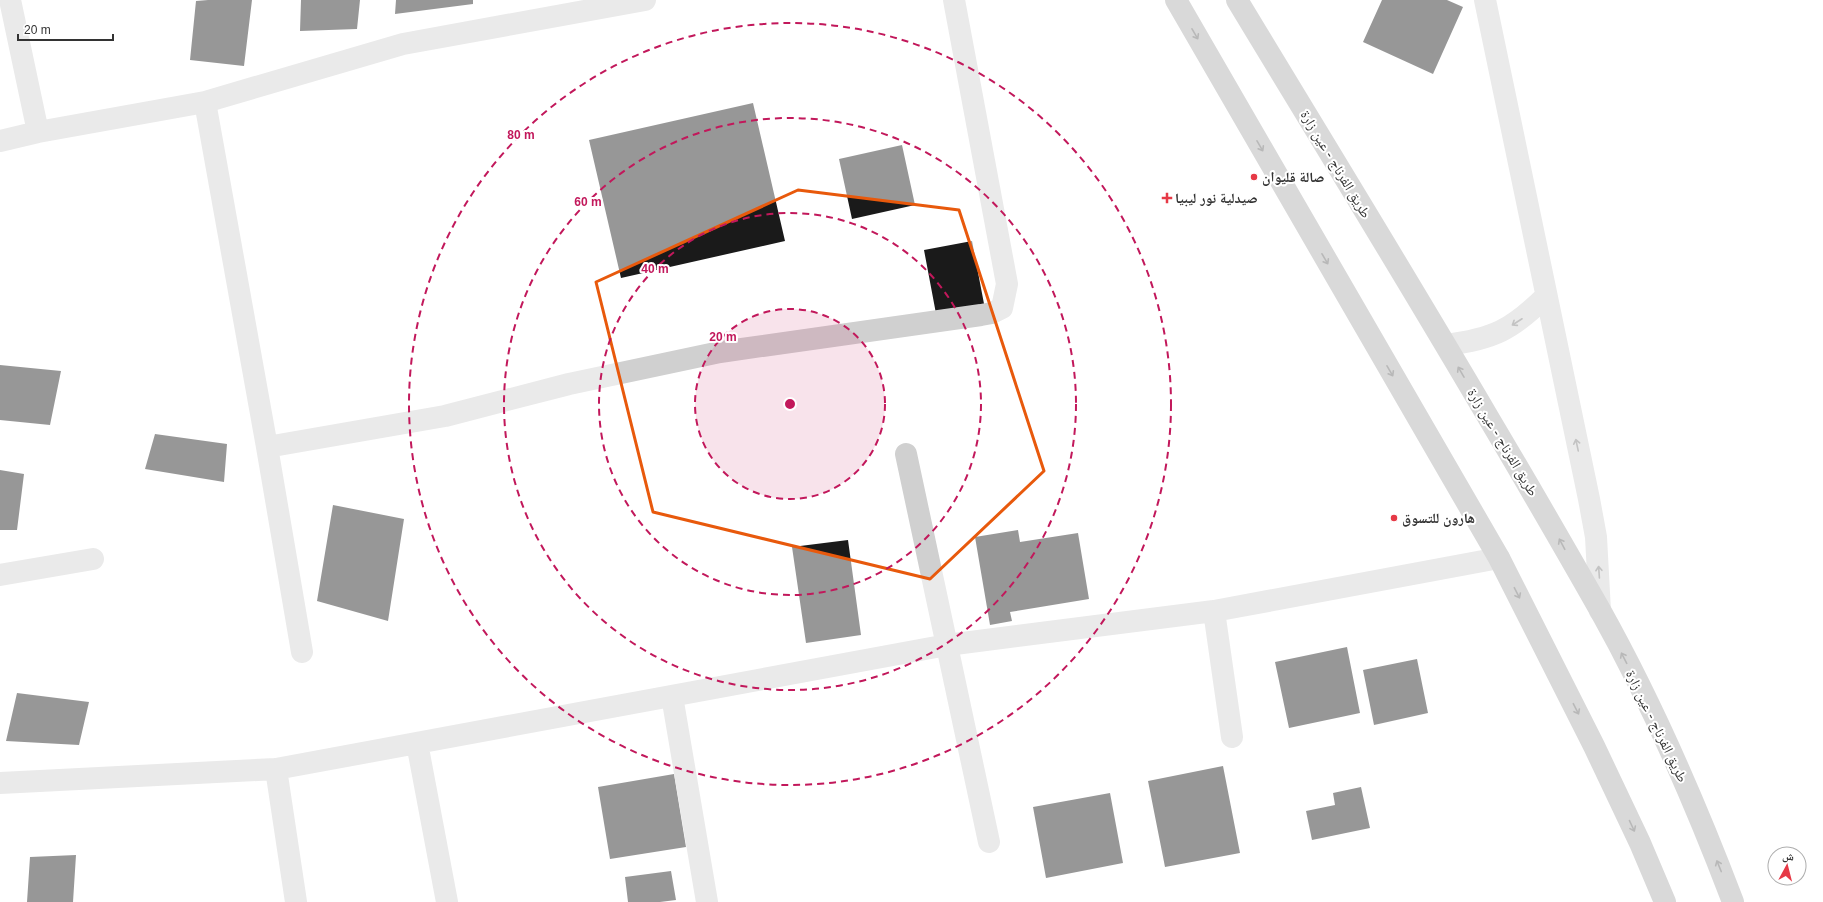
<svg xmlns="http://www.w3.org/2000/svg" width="1823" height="902" viewBox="0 0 1823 902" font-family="Helvetica,'Noto Naskh Arabic',sans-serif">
  <rect width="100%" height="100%" fill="#fff"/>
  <path fill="#1a1a1a" d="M 208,0 L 252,0 L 244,66 L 190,60 L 196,1 Z
    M 301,0 L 360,0 L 357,29 L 300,31 Z
    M 396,0 L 473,0 L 473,4 L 395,14 Z
    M 1382,0 L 1447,0 L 1463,7 L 1433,74 L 1363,42 Z
    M 753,103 L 785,241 L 621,278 L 589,140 Z
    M 902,145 L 915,205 L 852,219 L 839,159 Z
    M 972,241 L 985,309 L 937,319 L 924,250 Z
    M 0,365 L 61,371 L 50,425 L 0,420 Z
    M 155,434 L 227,444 L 224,482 L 145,469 Z
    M 0,470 L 24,474 L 17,530 L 0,530 Z
    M 333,505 L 404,519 L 388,621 L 317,601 Z
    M 1018,530 L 1020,542 L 1078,533 L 1089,599 L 1010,612 L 1012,621 L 990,625 L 975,537 Z
    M 848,540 L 861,635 L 806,643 L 792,547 Z
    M 1347,647 L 1360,713 L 1289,728 L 1275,662 Z
    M 1417,659 L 1428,713 L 1374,725 L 1363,670 Z
    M 17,693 L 89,702 L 79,745 L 6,741 Z
    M 1223,766 L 1240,853 L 1165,867 L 1148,781 Z
    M 674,774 L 686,847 L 610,859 L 598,787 Z
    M 1361,787 L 1370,828 L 1312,840 L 1306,811 L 1335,805 L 1333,793 Z
    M 1110,793 L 1123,863 L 1046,878 L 1033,807 Z
    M 76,855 L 73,902 L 27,902 L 30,857 Z
    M 671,871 L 676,900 L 660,902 L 628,902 L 625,877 Z"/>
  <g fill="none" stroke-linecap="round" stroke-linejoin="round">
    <path stroke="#d0d0d0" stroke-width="22" d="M 10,0 L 38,132
      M 1485,0 L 1589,499 L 1596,537 L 1600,611
      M 205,102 L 267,447 L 302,652
      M 0,141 L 38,132 L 205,102 L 403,44 L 645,0
      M 1446,345 C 1493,339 1512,330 1546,296
      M 267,447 L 445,416 L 569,384 L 720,352 L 981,315 L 992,313 L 1002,308 L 1007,284 L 954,0
      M 906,454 L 989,842
      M 0,575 L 93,559
      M 1214,611 L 1232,737
      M 672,696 L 707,902
      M 417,743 L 447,902
      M 276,769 L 296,902
      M 0,783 L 276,769 L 947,645 L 1214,611 L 1499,558"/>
    <path stroke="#ababab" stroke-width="22" d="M 1176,0 L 1499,558 L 1594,746 L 1640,843 L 1665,902
      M 1237,0 C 1321,139 1406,277 1488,417 C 1526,481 1563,545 1600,610 C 1652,703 1695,802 1733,902"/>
  </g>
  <defs><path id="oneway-shaft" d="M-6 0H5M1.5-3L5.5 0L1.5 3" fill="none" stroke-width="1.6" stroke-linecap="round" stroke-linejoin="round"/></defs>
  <g stroke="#636363">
    <use href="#oneway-shaft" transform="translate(1195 34) rotate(60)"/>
    <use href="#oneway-shaft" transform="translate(1260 146) rotate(60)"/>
    <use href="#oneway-shaft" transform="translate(1325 259) rotate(60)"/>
    <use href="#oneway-shaft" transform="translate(1390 371) rotate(60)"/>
    <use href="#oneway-shaft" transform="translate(1461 372) rotate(-120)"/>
    <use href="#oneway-shaft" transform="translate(1562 544) rotate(-118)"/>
    <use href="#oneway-shaft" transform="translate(1517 593) rotate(63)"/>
    <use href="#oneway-shaft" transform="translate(1624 658) rotate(-117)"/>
    <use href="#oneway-shaft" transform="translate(1576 709) rotate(63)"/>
    <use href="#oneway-shaft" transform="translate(1632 826) rotate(65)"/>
    <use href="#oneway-shaft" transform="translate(1719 866) rotate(-112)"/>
  </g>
  <g stroke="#7a7a7a">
    <use href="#oneway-shaft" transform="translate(1517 322) rotate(147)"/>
    <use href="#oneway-shaft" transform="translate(1577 445) rotate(-102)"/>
    <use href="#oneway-shaft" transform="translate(1599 572) rotate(-94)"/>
  </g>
  <path d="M0 0H1823V902H0ZM 798,190 L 959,210 L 1044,471 L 930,579 L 653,512 L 596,282 Z" fill="#fff" fill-opacity=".55" fill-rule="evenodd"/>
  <path fill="none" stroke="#e8590c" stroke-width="3" stroke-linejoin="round" d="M 798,190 L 959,210 L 1044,471 L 930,579 L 653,512 L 596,282 Z"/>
  <circle cx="790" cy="404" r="95" fill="#c2185b" fill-opacity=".12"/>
  <g fill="none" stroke="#c2185b" stroke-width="2" stroke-dasharray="7 5">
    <circle cx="790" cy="404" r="95"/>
    <circle cx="790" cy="404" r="191"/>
    <circle cx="790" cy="404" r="286"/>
    <circle cx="790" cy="404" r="381"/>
  </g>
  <g fill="#e63946" stroke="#fff" stroke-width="1.5">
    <circle cx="1254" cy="177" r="4"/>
    <path d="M1165 192h4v4h4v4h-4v4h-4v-4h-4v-4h4z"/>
    <circle cx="1394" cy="518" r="4"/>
  </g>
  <g text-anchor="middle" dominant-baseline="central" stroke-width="4" stroke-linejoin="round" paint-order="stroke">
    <g font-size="14" fill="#333" stroke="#fff">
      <text transform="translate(1336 164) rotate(59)">طريق الفرناج - عين زارة</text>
      <text transform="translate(1503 442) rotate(59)">طريق الفرناج - عين زارة</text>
      <text transform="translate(1657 726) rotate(64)">طريق الفرناج - عين زارة</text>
    </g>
    <g font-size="14" font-weight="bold" fill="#333" stroke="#fff" text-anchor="start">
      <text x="1262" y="177">صالة قليوان</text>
      <text x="1175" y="198">صيدلية نور ليبيا</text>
      <text x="1402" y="518">هارون للتسوق</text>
    </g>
  </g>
  <circle cx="790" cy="404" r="6" fill="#c2185b" stroke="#fff" stroke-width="2"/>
  <g font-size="12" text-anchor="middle" font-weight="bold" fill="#c2185b" stroke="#fff" stroke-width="4" stroke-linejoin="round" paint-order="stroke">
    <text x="521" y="139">80 m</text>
    <text x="588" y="206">60 m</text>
    <text x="655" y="273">40 m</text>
    <text x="723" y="341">20 m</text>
  </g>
  <g transform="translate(1787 866) rotate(7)"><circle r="19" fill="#ffffff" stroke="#adadad"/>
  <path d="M0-3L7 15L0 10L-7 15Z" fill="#e63946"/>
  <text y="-6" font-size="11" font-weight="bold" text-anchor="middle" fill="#333333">ش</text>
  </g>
  <path d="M18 34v6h95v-6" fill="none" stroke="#333333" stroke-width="2"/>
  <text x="24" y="34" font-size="12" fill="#333333" stroke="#ffffff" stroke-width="3" paint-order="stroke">20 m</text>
</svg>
